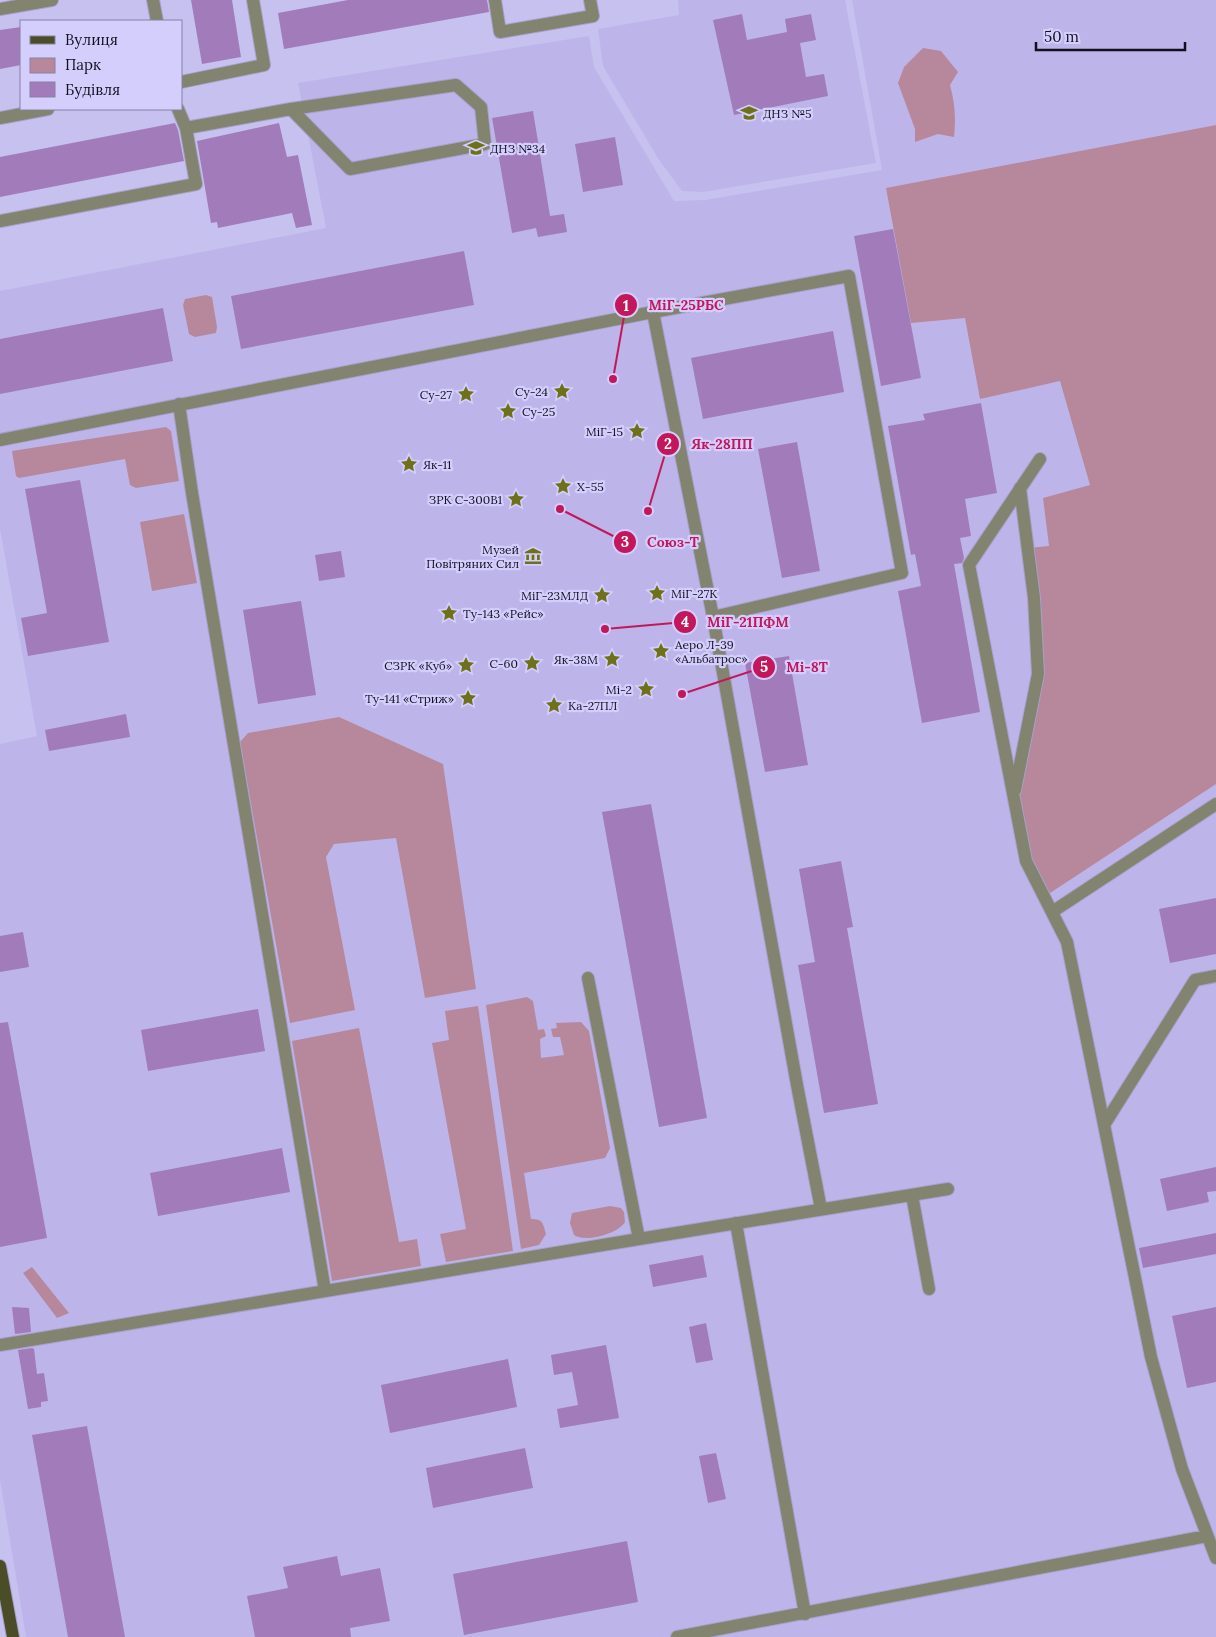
<svg xmlns="http://www.w3.org/2000/svg" width="1216" height="1637" viewBox="0 0 1216 1637" font-family="Lora,serif">
  <rect width="100%" height="100%" fill="#c7c1f0"/>
  <path fill="#bdb5ea" d="M 678,0 L 845,0 L 876,163 L 703,192 L 682,191 L 659,160 L 603,66 L 598,29 L 679,15 Z
    M 852,0 L 1216,0 L 1216,1637 L 26,1637 L 0,1480 L 0,744 L 37,736 L 0,529 L 0,291 L 326,228 L 298,83 L 589,36 L 594,67 L 674,201 L 705,200 L 882,170 Z"/>
  <path fill="#b7889c" d="M 923,48 L 941,51 L 958,72 L 950,85 C 955,103 956,118 954,137 L 938,134 L 915,142 L 915,129 L 898,83 L 904,67 Z
    M 1216,125 L 1216,784 L 1044,897 L 1026,861 L 1013,796 L 1038,674 L 1028,548 L 1049,546 L 1043,498 L 1090,485 L 1060,381 L 980,399 L 965,318 L 911,323 L 886,188 Z
    M 206,295 L 212,297 L 217,327 L 216,333 L 195,337 L 189,334 L 183,305 L 185,299 Z
    M 166,427 L 171,431 L 179,481 L 136,488 L 130,485 L 125,459 L 19,478 L 16,476 L 12,451 Z
    M 184,514 L 197,583 L 152,591 L 140,522 Z
    M 339,717 L 443,764 L 476,989 L 425,998 L 396,838 L 334,844 L 326,857 L 355,1010 L 290,1023 L 240,742 L 248,733 Z
    M 527,997 L 533,1001 L 538,1030 L 544,1029 L 546,1036 L 540,1039 L 541,1058 L 564,1055 L 560,1037 L 553,1037 L 551,1029 L 557,1028 L 556,1023 L 581,1022 L 589,1031 L 610,1148 L 605,1158 L 524,1173 L 531,1219 C 543,1219 543,1223 546,1234 L 539,1245 L 521,1249 L 486,1005 Z
    M 478,1006 L 513,1251 L 446,1262 L 440,1234 L 466,1229 L 432,1043 L 449,1040 L 445,1011 Z
    M 359,1028 L 399,1242 L 417,1239 L 421,1266 L 332,1281 L 292,1041 Z
    M 610,1206 L 621,1208 L 624,1212 L 625,1222 C 618,1234 585,1243 574,1235 L 570,1223 L 572,1213 Z
    M 32,1267 L 69,1313 L 57,1318 L 23,1273 Z"/>
  <path fill="#a27bbb" d="M 191,0 L 232,0 L 241,57 L 202,64 Z
    M 348,0 L 487,0 L 489,12 L 284,49 L 278,13 Z
    M 742,14 L 747,40 L 787,32 L 785,19 L 811,14 L 816,40 L 800,43 L 806,77 L 824,74 L 828,96 L 734,115 L 713,20 Z
    M 21,27 L 21,65 L 0,69 L 0,30 Z
    M 533,111 L 550,216 L 564,214 L 567,232 L 538,237 L 536,228 L 512,233 L 492,118 Z
    M 175,123 L 178,130 L 184,161 L 0,197 L 0,157 Z
    M 279,123 L 287,157 L 298,155 L 312,225 L 296,228 L 292,213 L 218,228 L 217,222 L 211,223 L 197,141 Z
    M 615,137 L 623,185 L 583,192 L 575,144 Z
    M 893,229 L 921,378 L 881,386 L 854,236 Z
    M 464,251 L 474,305 L 241,349 L 231,296 Z
    M 163,308 L 173,361 L 0,394 L 0,339 Z
    M 833,331 L 844,392 L 703,419 L 691,358 Z
    M 981,403 L 997,493 L 965,499 L 971,536 L 960,538 L 964,558 L 962,563 L 954,564 L 980,712 L 922,723 L 898,591 L 921,586 L 915,554 L 911,555 L 888,426 L 925,420 L 923,414 Z
    M 797,442 L 820,571 L 782,578 L 758,449 Z
    M 80,480 L 109,642 L 28,656 L 21,618 L 47,613 L 25,489 Z
    M 341,551 L 345,577 L 319,581 L 315,555 Z
    M 301,601 L 316,695 L 258,704 L 243,610 Z
    M 789,656 L 808,765 L 765,772 L 745,663 Z
    M 126,714 L 130,737 L 49,751 L 45,730 Z
    M 651,804 L 707,1118 L 659,1127 L 602,812 Z
    M 841,861 L 853,927 L 847,928 L 878,1104 L 824,1113 L 798,965 L 815,962 L 799,869 Z
    M 1216,898 L 1216,954 L 1170,963 L 1159,909 Z
    M 23,932 L 29,967 L 0,972 L 0,936 Z
    M 258,1009 L 265,1051 L 148,1071 L 141,1030 Z
    M 8,1022 L 47,1238 L 0,1247 L 0,1023 Z
    M 282,1148 L 290,1192 L 158,1216 L 150,1173 Z
    M 1216,1167 L 1216,1191 L 1207,1192 L 1209,1202 L 1167,1211 L 1160,1179 Z
    M 1216,1233 L 1216,1254 L 1143,1268 L 1139,1248 Z
    M 703,1255 L 707,1277 L 653,1287 L 649,1265 Z
    M 12,1307 L 29,1308 L 31,1332 L 15,1334 Z
    M 1216,1307 L 1216,1382 L 1187,1388 L 1172,1316 Z
    M 706,1323 L 713,1360 L 696,1363 L 689,1327 Z
    M 606,1345 L 619,1418 L 560,1428 L 557,1409 L 578,1405 L 572,1372 L 554,1375 L 551,1355 Z
    M 32,1348 L 34,1349 L 37,1374 L 44,1373 L 48,1401 L 41,1402 L 41,1407 L 28,1409 L 18,1350 Z
    M 508,1359 L 517,1407 L 390,1433 L 381,1385 Z
    M 87,1426 L 125,1637 L 68,1637 L 32,1435 Z
    M 525,1448 L 533,1488 L 433,1508 L 426,1468 Z
    M 716,1453 L 726,1499 L 708,1503 L 699,1456 Z
    M 627,1541 L 638,1602 L 464,1635 L 453,1574 Z
    M 337,1556 L 341,1576 L 380,1568 L 390,1621 L 350,1628 L 351,1637 L 255,1637 L 247,1596 L 288,1588 L 283,1567 Z"/>
  <g fill="none" stroke-linecap="round" stroke-linejoin="round">
    <g stroke="#a6a1ca" stroke-width="14">
      <path id="minor" d="M 153,0 L 157,21
        M 495,0 L 500,32 L 593,16 L 590,0
        M 0,9 L 52,0
        M 181,82 L 264,65 L 253,0
        M 0,118 L 48,109
        M 186,128 L 291,109 L 456,85 L 481,107 L 485,144 L 350,169 L 291,109
        M 0,221 L 196,184 L 186,128 L 178,109
        M 653,312 L 849,276 L 902,573 L 713,617
        M 179,404 L 192,493 L 325,1291
        M 0,440 L 653,312 L 713,617 L 797,1085 L 821,1209
        M 1040,459 L 969,565 L 1026,861 L 1067,942 L 1151,1357 L 1182,1469 L 1216,1558
        M 1015,790 L 1038,674 L 1034,598 L 1020,488
        M 1052,912 L 1216,804
        M 588,978 L 639,1239
        M 1104,1125 L 1195,980 L 1216,976
        M 912,1195 L 929,1289
        M 736,1223 L 805,1614
        M 0,1345 L 639,1239 L 948,1189
        M 677,1637 L 1207,1536"/>
    </g>
    <g stroke="#a6a1ca" stroke-width="14">
      <path id="major" d="M 0,1566 L 13,1637"/>
    </g>
    <use href="#minor" stroke="#828470" stroke-width="12"/>
    <use href="#major" stroke="#4b4d28" stroke-width="12"/>
  </g>
  <defs>
    <g id="school-bare" transform="scale(1.35)"><path d="M0-5L7-2L0 1L-7-2ZM-4 1L0 2.5L4 1V4Q0 6-4 4Z" fill="#6e7117" stroke="#d4cefd" stroke-width="2.5" paint-order="stroke"/></g>
    <g id="sight-bare" transform="scale(1.35)"><path d="M0-6L1.8-2.2L6-1.7L2.9 1.2L3.7 5.4L0 3.3L-3.7 5.4L-2.9 1.2L-6-1.7L-1.8-2.2Z" fill="#6e7117" stroke="#d4cefd" stroke-width="2.5" paint-order="stroke"/></g>
    <g id="museum-bare" transform="scale(1.35)"><path d="M0-6L6-3V-2H-6V-3ZM-5-1h2V3h-2ZM-1-1h2V3h-2ZM3-1h2V3H3ZM-6 4H6V6H-6Z" fill="#6e7117" stroke="#d4cefd" stroke-width="2.5" paint-order="stroke"/></g>
  </defs>
  <g fill-rule="evenodd">
    <use href="#school-bare" x="749" y="113"/>
    <use href="#school-bare" x="476" y="148"/>
    <use href="#sight-bare" x="562" y="391"/>
    <use href="#sight-bare" x="466" y="394"/>
    <use href="#sight-bare" x="508" y="411"/>
    <use href="#sight-bare" x="637" y="431"/>
    <use href="#sight-bare" x="409" y="464"/>
    <use href="#sight-bare" x="563" y="486"/>
    <use href="#sight-bare" x="516" y="499"/>
    <use href="#museum-bare" x="533" y="556"/>
    <use href="#sight-bare" x="657" y="593"/>
    <use href="#sight-bare" x="602" y="595"/>
    <use href="#sight-bare" x="449" y="613"/>
    <use href="#sight-bare" x="661" y="651"/>
    <use href="#sight-bare" x="612" y="659"/>
    <use href="#sight-bare" x="532" y="663"/>
    <use href="#sight-bare" x="466" y="665"/>
    <use href="#sight-bare" x="646" y="689"/>
    <use href="#sight-bare" x="468" y="698"/>
    <use href="#sight-bare" x="554" y="705"/>
  </g>
  <g text-anchor="middle" dominant-baseline="central" stroke-width="4.5" stroke-linejoin="round" paint-order="stroke">
    <g font-size="12" fill="#120f1f" stroke="#d4cefd" text-anchor="end">
      <text x="763" y="113" text-anchor="start">ДНЗ №5</text>
      <text x="490" y="148" text-anchor="start">ДНЗ №34</text>
      <text x="548" y="391">Су-24</text>
      <text x="452" y="394">Су-27</text>
      <text x="522" y="411" text-anchor="start">Су-25</text>
      <text x="623" y="431">МіГ-15</text>
      <text x="423" y="464" text-anchor="start">Як-11</text>
      <text x="577" y="486" text-anchor="start">Х-55</text>
      <text x="502" y="499">ЗРК С-300В1</text>
      <text x="519" y="549">Музей<tspan x="519" dy="14">Повітряних Сил</tspan></text>
      <text x="671" y="593" text-anchor="start">МіГ-27К</text>
      <text x="588" y="595">МіГ-23МЛД</text>
      <text x="463" y="613" text-anchor="start">Ту-143 «Рейс»</text>
      <text x="675" y="644" text-anchor="start">Аеро Л-39<tspan x="675" dy="14">«Альбатрос»</tspan></text>
      <text x="598" y="659">Як-38М</text>
      <text x="518" y="663">С-60</text>
      <text x="452" y="665">СЗРК «Куб»</text>
      <text x="632" y="689">Мі-2</text>
      <text x="454" y="698">Ту-141 «Стриж»</text>
      <text x="568" y="705" text-anchor="start">Ка-27ПЛ</text>
    </g>
  </g>
  <path fill="none" stroke="#c2185b" stroke-width="2" d="M613 379L626 305M648 511L668 444M560 509L625 542M605 629L685 622M682 694L764 667"/>
  <g fill="#c2185b" stroke="#d4cefd" stroke-width="2">
    <circle cx="613" cy="379" r="5"/>
    <circle cx="648" cy="511" r="5"/>
    <circle cx="560" cy="509" r="5"/>
    <circle cx="605" cy="629" r="5"/>
    <circle cx="682" cy="694" r="5"/>
    <circle cx="626" cy="305" r="12"/>
    <circle cx="668" cy="444" r="12"/>
    <circle cx="625" cy="542" r="12"/>
    <circle cx="685" cy="622" r="12"/>
    <circle cx="764" cy="667" r="12"/>
  </g>
  <g font-size="15" text-anchor="middle" font-weight="bold" fill="#fff">
    <text x="626" y="311">1</text>
    <text x="668" y="449">2</text>
    <text x="625" y="547">3</text>
    <text x="685" y="627">4</text>
    <text x="764" y="672">5</text>
  </g>
  <g font-size="14" text-anchor="middle" font-weight="bold" fill="#c2185b" stroke="#d4cefd" stroke-width="4.5" stroke-linejoin="round" paint-order="stroke">
    <text x="686" y="310">МіГ-25РБС</text>
    <text x="722" y="449">Як-28ПП</text>
    <text x="673" y="547">Союз-Т</text>
    <text x="748" y="627">МіГ-21ПФМ</text>
    <text x="807" y="672">Мі-8Т</text>
  </g>
  <rect x="20" y="20" width="162" height="90" fill="#d4cefd" stroke="#8682a4"/>
  <rect x="30" y="36" width="25" height="8" fill="#4b4d28" stroke="#8682a4"/>
  <text x="65" y="45" font-size="15" fill="#120f1f">Вулиця</text>
  <rect x="30" y="58" width="25" height="15" fill="#b7889c" stroke="#8682a4"/>
  <text x="65" y="70" font-size="15" fill="#120f1f">Парк</text>
  <rect x="30" y="82" width="25" height="15" fill="#a27bbb" stroke="#8682a4"/>
  <text x="65" y="95" font-size="15" fill="#120f1f">Будівля</text>
  <path d="M1036 42v8h149v-8" fill="none" stroke="#120f1f" stroke-width="2.5"/>
  <text x="1044" y="42" font-size="15" fill="#120f1f" stroke="#d4cefd" stroke-width="4" paint-order="stroke">50 m</text>
</svg>
